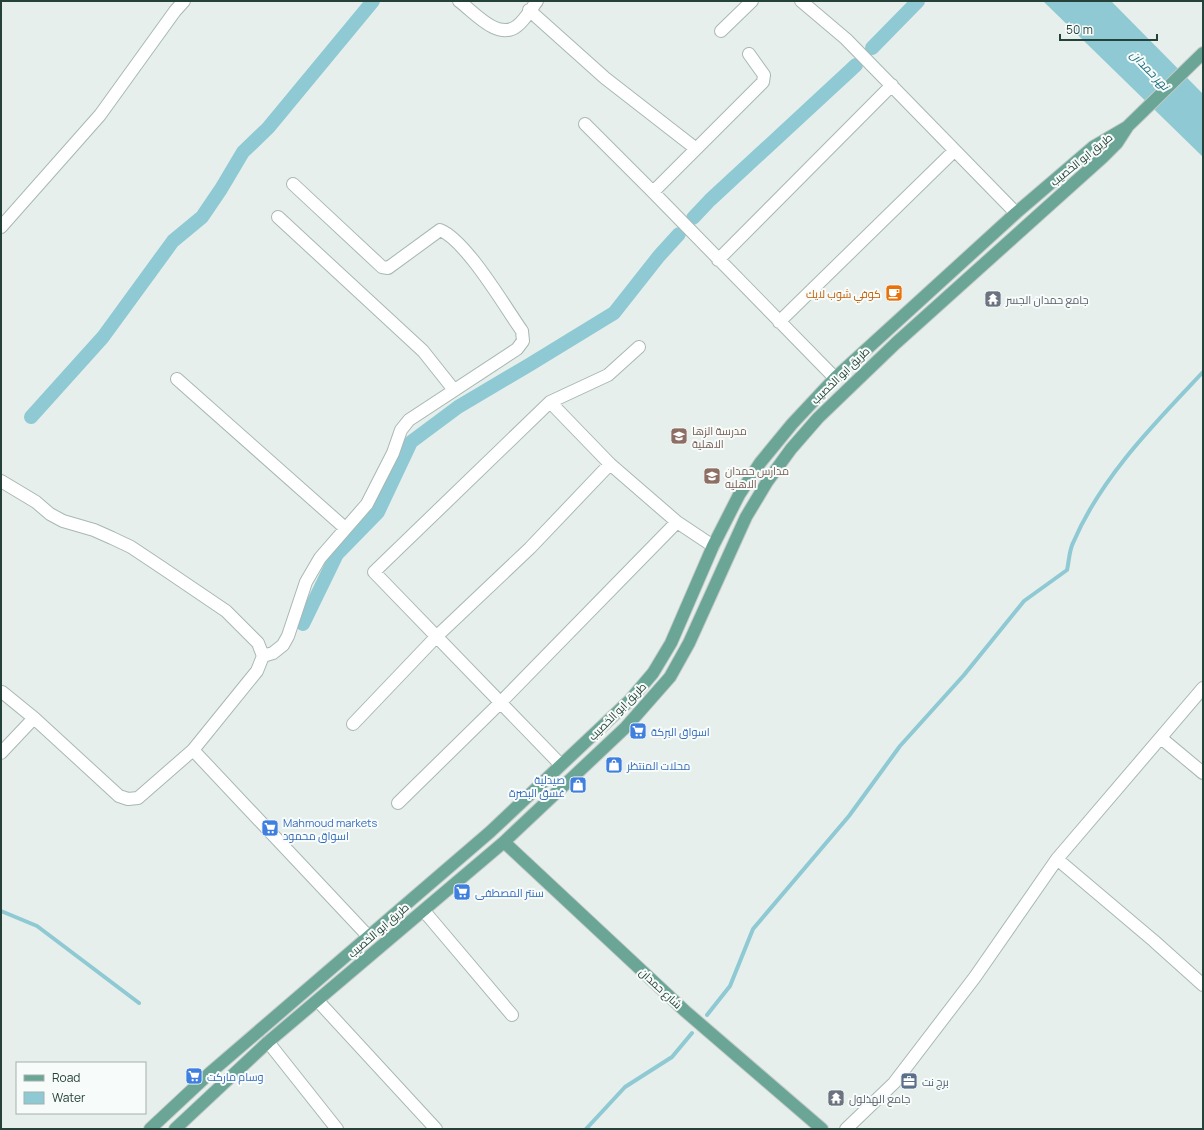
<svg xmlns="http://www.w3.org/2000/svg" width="1204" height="1130" viewBox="0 0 1204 1130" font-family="Manrope,Cairo,sans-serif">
  <rect width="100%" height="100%" fill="#e6efeb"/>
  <path fill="#8ec9d4" d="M 1043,1 L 1111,1 L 1203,94 L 1203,157 Z"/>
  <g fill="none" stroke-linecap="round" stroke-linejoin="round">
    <path stroke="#8ec9d4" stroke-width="4" d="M 1,911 L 37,926 L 139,1003
      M 707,1015 L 730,986 L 753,929 L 849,816 L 900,746 L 964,675 L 1024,601 L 1067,570 C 1069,562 1069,551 1073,543 C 1101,477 1154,424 1203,372
      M 586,1129 L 625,1087 L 672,1057 L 692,1033"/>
    <path stroke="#8ec9d4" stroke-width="14" d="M 872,48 L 918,1
      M 693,218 L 710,200 L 856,65
      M 31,417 L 103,337 L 173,241 L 202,217 L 221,189 L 243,152 L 268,128 L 373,1
      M 303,624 L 337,554 L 378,512 L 411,442 L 458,407 L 529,365 L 614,313 L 659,256 L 679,234"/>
    <g stroke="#a8b8b2" stroke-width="14">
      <path id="minor" d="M 459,1 C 474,12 498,41 517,26 C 525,20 531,9 537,1
        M 801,1 L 846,39 L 1016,213
        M 529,10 L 605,78 L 695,148
        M 721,31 L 752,1
        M 585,124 L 653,192 L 835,378
        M 653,192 L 763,82 L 764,75 L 749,54
        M 278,217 L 423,351 L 454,390
        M 1,227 L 100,115 L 175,11 L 184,1
        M 718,260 L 892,85
        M 779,322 L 954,151
        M 177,379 L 345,528
        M 550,402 L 610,464 L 677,522 L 713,546
        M 1,481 L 36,502 L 50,514 L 63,521 L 94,530 L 112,538 L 131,547 L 164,569 L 226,611 L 258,643 L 263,656 L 257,671 L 193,750 L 369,937
        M 263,656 L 273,653 L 283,645 L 288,636 L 306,582 L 320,558 L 367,504 L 393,453 L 401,430 L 409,420 L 517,349 L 523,341 L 522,331 C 505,307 466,240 440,230 L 388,268 L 382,267 L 293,184
        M 2,692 L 34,718 L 119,796 L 128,799 L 138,798 L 193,750
        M 353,724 L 436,637 L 530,548 L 610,464
        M 1161,738 L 1203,773
        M 1,753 L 34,718
        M 561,765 L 374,572 L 550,402 L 608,375 L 639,347
        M 398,803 L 500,703 L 677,522
        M 1057,859 L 1154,941 L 1203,985
        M 424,911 L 512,1015
        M 318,1001 L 436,1129
        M 268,1042 L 337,1129
        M 846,1129 L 894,1083 L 975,977 L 1057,859 L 1203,688"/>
    </g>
    <g stroke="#c2cac8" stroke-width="14">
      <path id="major" d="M 504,842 L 685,1011 L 822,1129
        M 150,1129 L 211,1072 L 490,832 L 630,700 L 653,673 L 671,643 L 713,546 L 739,495 L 760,463 L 792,424 L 835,378 L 1016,213 L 1093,147 L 1127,127
        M 175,1129 L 268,1042 L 504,842 L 626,727 L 670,677 L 689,643 L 746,517 L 767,482 L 791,449 L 818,418 L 896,343 L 1103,157 L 1117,143 L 1128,126 L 1203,53"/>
    </g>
    <use href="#minor" stroke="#fff" stroke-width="12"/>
    <use href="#major" stroke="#6aa596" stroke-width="12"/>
  </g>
  <defs>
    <g id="cafe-square" transform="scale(0.9)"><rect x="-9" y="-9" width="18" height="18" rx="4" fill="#e8710a" stroke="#f7fbf9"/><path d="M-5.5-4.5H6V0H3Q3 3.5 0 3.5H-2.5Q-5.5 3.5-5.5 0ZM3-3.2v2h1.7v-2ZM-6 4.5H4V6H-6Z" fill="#fff"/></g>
    <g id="temple-square" transform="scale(0.9)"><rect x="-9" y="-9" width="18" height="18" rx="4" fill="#6b7280" stroke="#f7fbf9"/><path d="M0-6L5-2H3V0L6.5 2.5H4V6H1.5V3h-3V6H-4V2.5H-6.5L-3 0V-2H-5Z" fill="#fff"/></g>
    <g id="school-square" transform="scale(0.9)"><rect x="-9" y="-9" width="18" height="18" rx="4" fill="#8d6e63" stroke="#f7fbf9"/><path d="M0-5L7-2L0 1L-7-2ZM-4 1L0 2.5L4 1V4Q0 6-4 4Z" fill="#fff"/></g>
    <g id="supermarket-square" transform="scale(0.9)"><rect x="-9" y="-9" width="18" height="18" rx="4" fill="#3f7fe0" stroke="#f7fbf9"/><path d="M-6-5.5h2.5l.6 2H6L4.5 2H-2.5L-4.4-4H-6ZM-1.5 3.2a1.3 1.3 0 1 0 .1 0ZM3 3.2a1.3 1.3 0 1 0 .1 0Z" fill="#fff"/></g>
    <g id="shop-square" transform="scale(0.9)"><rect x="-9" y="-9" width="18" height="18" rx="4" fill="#3f7fe0" stroke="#f7fbf9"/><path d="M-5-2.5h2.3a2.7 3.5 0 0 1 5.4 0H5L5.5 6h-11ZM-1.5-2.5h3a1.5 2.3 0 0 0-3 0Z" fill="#fff"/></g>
    <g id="office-square" transform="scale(0.9)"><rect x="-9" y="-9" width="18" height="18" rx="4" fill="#5c6f8a" stroke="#f7fbf9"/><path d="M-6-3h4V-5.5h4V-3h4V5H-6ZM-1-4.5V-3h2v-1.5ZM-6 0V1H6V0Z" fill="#fff"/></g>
  </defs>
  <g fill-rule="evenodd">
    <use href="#cafe-square" x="894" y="293"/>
    <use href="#temple-square" x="993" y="299"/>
    <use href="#school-square" x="679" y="436"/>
    <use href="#school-square" x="712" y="476"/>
    <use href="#supermarket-square" x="638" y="731"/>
    <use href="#shop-square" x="614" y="765"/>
    <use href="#shop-square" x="578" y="785"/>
    <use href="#supermarket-square" x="270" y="828"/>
    <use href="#supermarket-square" x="462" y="892"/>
    <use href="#supermarket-square" x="194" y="1076"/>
    <use href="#office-square" x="909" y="1081"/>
    <use href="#temple-square" x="836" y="1098"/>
  </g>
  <g text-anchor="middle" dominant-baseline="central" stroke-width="4" stroke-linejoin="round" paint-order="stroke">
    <g font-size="11" fill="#24423a" stroke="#f7fbf9">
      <text transform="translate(1081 159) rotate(-39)">طريق ابو الخصيب</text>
      <text transform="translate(840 375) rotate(-44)">طريق ابو الخصيب</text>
      <text transform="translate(617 711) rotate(-45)">طريق ابو الخصيب</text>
      <text transform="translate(378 930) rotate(-41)">طريق ابو الخصيب</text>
      <text transform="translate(661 988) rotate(43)">شارع حمدان</text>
    </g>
    <g font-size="11" fill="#c56008" stroke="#f7fbf9" text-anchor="end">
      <text x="881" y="293">كوفي شوب لايك</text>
    </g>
    <g font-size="11" fill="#5b616d" stroke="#f7fbf9" text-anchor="start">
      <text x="1006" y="299">جامع حمدان الجسر</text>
      <text x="849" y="1098">جامع الهذلول</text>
    </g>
    <g font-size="11" fill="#785e54" stroke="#f7fbf9" text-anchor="start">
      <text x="692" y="430">مدرسة الزها<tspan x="692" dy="13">الاهلية</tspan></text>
      <text x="725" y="470">مدارس حمدان<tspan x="725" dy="13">الاهليه</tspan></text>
    </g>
    <g font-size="11" fill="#366cbe" stroke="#f7fbf9" text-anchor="start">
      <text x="651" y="731">اسواق البركة</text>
      <text x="627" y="765">محلات المنتظر</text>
      <text x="565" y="779" text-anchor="end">صيدلية<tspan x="565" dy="13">غسق البصرة</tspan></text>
      <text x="283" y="822">Mahmoud markets<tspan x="283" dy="13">اسواق محمود</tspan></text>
      <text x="475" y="892">سنتر المصطفى</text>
      <text x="207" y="1076">وسام ماركت</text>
    </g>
    <g font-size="11" fill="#4e5e75" stroke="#f7fbf9" text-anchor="start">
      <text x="922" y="1081">برج نت</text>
    </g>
    <g font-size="12" font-style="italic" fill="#1c6f80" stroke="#f7fbf9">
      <text transform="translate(1150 70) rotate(46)">نهر حمدان</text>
    </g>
  </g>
  <rect width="1204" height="1130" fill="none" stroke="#24423a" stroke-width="4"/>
  <rect x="16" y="1062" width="130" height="52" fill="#f7fbf9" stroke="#a3b1ad"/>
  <rect x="24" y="1075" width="20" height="6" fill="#6aa596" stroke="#a3b1ad"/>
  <text x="52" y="1082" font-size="12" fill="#24423a">Road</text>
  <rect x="24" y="1092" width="20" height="12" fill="#8ec9d4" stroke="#a3b1ad"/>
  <text x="52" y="1102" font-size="12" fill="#24423a">Water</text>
  <path d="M1060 34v6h97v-6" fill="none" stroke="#24423a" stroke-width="2"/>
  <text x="1066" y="34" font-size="12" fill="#24423a" stroke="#f7fbf9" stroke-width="3" paint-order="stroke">50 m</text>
</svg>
